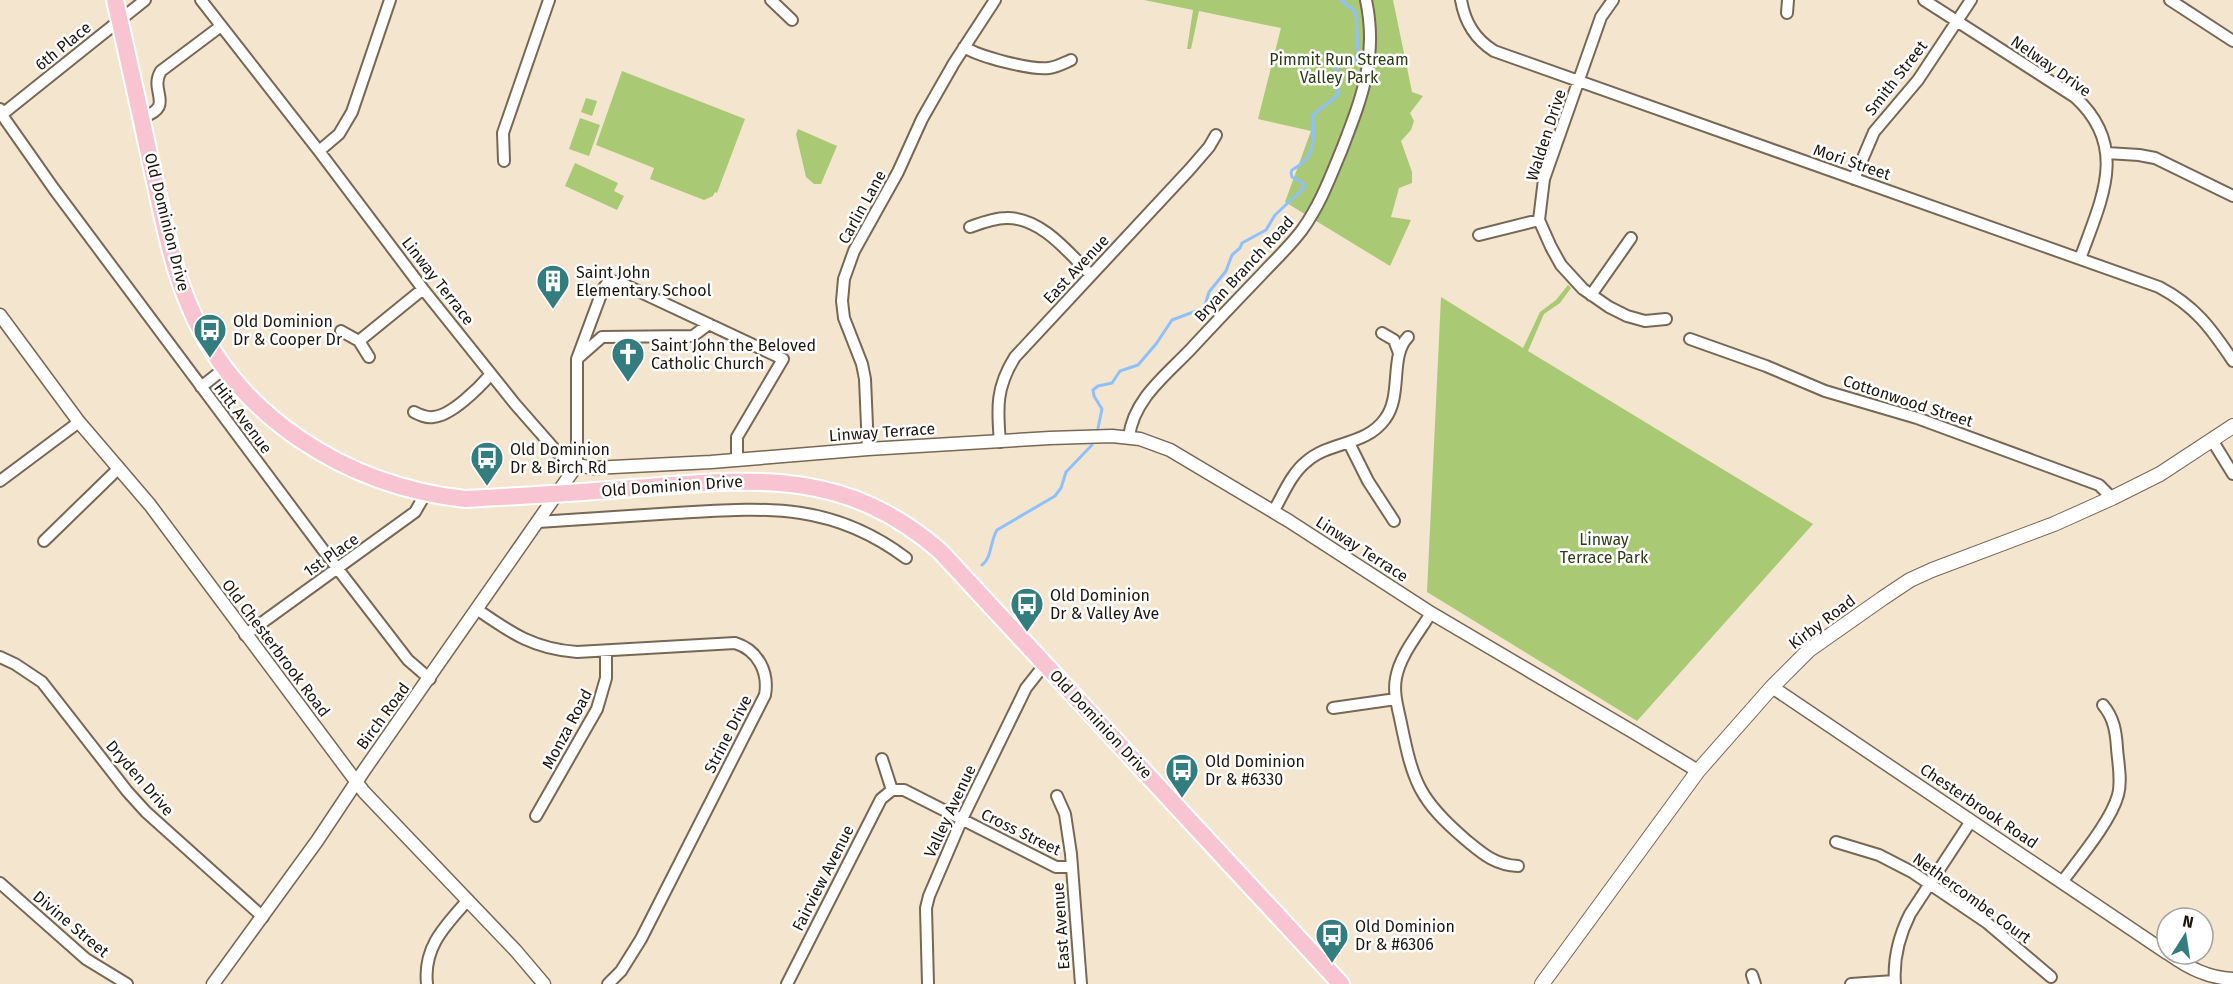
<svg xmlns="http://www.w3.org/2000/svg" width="2233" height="984" viewBox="0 0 2233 984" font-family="'Fira Sans',sans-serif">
  <rect width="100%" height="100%" fill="#f4e5ce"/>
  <path fill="#a9c975" d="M 1144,0 L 1393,0 L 1412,92 L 1423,96 L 1410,113 L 1414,121 L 1411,130 L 1401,141 L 1412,172 L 1412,183 L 1399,188 L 1391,217 L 1411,220 L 1390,266 L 1285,202 L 1311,131 L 1258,119 L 1281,28 L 1199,11 L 1191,49 L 1187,49 L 1193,10 Z
    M 622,71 L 745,119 L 717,193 L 715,192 L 713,196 L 704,200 L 650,179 L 654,168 L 596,145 Z
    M 586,98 L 597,101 L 592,116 L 581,112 Z
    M 580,118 L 600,125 L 589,156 L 569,149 Z
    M 798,129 L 837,146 L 821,184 L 814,184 L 806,177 L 796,134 Z
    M 575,163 L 618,183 L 614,191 L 624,196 L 617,210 L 565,186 Z
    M 1568,285 L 1571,288 L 1560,303 L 1544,314 L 1528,351 L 1813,524 L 1637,721 L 1427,592 L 1441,297 L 1523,348 L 1540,312 L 1556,300 Z"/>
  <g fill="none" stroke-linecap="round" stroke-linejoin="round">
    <path stroke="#8fc0fe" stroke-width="3" d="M 1098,428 L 1102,409 L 1094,396 L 1093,390 L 1098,386 L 1112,383 L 1120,371 L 1138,365 L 1156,344 L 1172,320 L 1204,308 L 1209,292 L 1226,271 L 1232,255 L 1240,248 L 1242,243 L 1266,230 L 1275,215 L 1304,188 L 1303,183 L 1292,177 L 1291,173 L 1292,170 C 1318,156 1313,139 1313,115 L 1338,95 L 1338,91 L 1330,80 L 1339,65 L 1346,66 L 1353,63 L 1358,53 L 1356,15 L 1354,11 L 1341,0
      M 982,565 C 992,558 990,541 997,530 L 1055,496 L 1061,488 L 1066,472 L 1092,445"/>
    <g stroke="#766855" stroke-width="14">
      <path id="minor" d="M 201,0 L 319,151 L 423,289 L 515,404 L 558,453 L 577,465 L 577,359 L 603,289 L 609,281 L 619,282 L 783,359 L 737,437 L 737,460
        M 771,0 L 792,20
        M 1461,0 C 1465,23 1475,39 1494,51 L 2159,287 C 2195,306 2211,328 2233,361
        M 1613,0 L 1601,17 L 1544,179 L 1539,220 L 1551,247 L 1561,265 L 1583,289 L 1609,307 L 1627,316 L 1645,321 L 1666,319
        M 1924,0 L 2075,97 C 2130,147 2101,200 2080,259
        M 2170,0 L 2233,41
        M 1787,13 L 1788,0
        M 964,47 C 980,57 1030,70 1049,68 C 1057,67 1064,63 1071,60
        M 0,109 L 2,115 L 54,189 L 324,551 L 408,660 L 430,679
        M 0,116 L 145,0
        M 141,118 C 177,106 148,92 161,71 L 221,26
        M 319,151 L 339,134 L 352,112 L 390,0
        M 2107,153 L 2139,155 L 2155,158 L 2233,196
        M 504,161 L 503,133 L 549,0
        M 1854,179 L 1874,132 L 1918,80 L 1971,0
        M 970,227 C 981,223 994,218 1006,218 C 1041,217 1069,253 1091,275
        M 1479,235 L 1539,220
        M 1591,295 L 1631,238
        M 341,331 L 359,341 L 369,357
        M 1382,333 L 1394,340 L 1399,353
        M 1690,339 L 1766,366 L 1825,391 L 1917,418 L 2099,485 L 2112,498
        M 359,341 L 423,289
        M 577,359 L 602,337 L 693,336 L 709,324
        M 201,387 L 225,368
        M 414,412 C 420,415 426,418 433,417 C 451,416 479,388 491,374
        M 1129,437 C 1133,400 1166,375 1190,350 C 1214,324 1238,299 1262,274 C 1275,260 1290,246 1302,230 C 1320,205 1330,178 1342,149 C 1362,97 1378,57 1366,0
        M 2212,440 L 2233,474
        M 1000,442 C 997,408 996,387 1015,357 L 1190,169 L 1209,147 L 1216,135
        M 1349,443 L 1368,481 L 1394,521
        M 868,449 L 865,379 L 862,364 L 844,318 L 842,301 L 844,279 L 854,251 L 898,172 L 922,119 L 954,63 L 995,0
        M 0,481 L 79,422
        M 1273,512 C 1283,495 1291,474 1306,462 C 1329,441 1366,446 1385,419 C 1403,395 1389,356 1408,337
        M 538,522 C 584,519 629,516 675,513 C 764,508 830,501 906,558
        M 44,541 L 119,468
        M 478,610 C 511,633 534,649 577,652 L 735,643 C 758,650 769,672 765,695 L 641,939 L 621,971 L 608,984
        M 1431,613 C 1419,633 1400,655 1396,678 C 1393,693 1398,708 1401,723 C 1413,782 1419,800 1466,840 C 1483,854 1495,865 1518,866
        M 245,635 L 415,512 L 426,493
        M 0,657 L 15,664 L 42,682 L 127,791 L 146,812 L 263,917
        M 1333,708 L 1396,699
        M 882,759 L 892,790
        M 1057,796 L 1065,814 L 1071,854 L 1081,984
        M 536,816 L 597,709 L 606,678 L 606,651
        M 1836,842 L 1879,855 L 1912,872 L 1986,922 L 2051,977
        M 2062,882 C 2079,859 2111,821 2118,795 C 2122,780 2118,763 2117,748 C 2116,732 2114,718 2103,705
        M 0,883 L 86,959 L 127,984
        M 1752,975 L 1755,984
        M 427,984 C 423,947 445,926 468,900
        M 787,984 L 881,799 L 892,790 L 904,790 L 1056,867 L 1072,867
        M 928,984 L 926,908 L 929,896 L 962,819 L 1026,688 L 1045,664
        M 1851,984 L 1894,981
        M 1895,984 C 1893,959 1899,936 1910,914 L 1971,821"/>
    </g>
    <g stroke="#766855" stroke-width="15">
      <path id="tertiary" d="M 0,315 L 79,422 L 150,505 L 364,792 L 516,951 L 544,984
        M 1772,687 L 2167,953
        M 2169,954 C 2189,968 2208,978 2233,979
        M 213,984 L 317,841 L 365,769 L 577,465 L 593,468 L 711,462 L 868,449 L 1050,438 L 1112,436 L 1140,439 L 1170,450 L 1289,521 L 1431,613 L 1635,733 L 1698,771"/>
    </g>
    <g stroke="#766855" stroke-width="16">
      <path id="secondary" d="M 1542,984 L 1698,771 L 1772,687 L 1809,650 L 1883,598 L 1910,580 L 1932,570 L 2054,524 L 2112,498 L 2160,474 L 2233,426"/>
    </g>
    <g stroke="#fff" stroke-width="20">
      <path id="primary" d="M 115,0 C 128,58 141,115 153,173 C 163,217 171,263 189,305 C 235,417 347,486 465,499 C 521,496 578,493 634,488 C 752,479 843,467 940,551 L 1341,984"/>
    </g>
    <use href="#minor" stroke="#fff" stroke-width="10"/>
    <use href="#tertiary" stroke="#fff" stroke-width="12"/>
    <use href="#secondary" stroke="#fff" stroke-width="14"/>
    <use href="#primary" stroke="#f8c4d2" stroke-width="16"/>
  </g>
  <defs>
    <g id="building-pin" transform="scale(1.725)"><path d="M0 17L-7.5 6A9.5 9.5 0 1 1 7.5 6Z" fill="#347d7e" stroke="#fff"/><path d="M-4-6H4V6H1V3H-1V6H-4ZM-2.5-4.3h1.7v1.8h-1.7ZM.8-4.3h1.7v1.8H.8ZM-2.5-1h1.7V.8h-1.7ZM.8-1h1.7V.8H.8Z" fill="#fff"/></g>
    <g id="bus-pin" transform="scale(1.725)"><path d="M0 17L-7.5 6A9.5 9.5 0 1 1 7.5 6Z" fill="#347d7e" stroke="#fff"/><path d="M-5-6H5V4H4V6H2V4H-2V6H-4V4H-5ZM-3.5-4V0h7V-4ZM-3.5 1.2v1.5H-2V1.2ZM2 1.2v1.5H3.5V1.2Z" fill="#fff"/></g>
    <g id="church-pin" transform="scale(1.725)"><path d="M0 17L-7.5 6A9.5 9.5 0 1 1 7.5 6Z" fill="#347d7e" stroke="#fff"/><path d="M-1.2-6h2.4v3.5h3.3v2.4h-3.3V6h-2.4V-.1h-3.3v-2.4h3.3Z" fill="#fff"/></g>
  </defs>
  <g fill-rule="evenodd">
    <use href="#building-pin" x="553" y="281"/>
    <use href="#bus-pin" x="210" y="330"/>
    <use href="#church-pin" x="628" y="354"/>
    <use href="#bus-pin" x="487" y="458"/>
    <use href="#bus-pin" x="1027" y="604"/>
    <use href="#bus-pin" x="1182" y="770"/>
    <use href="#bus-pin" x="1332" y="935"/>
  </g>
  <g text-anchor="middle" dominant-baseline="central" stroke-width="5" stroke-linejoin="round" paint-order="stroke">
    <g font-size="16" fill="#1c160e" stroke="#fff">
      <text transform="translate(63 46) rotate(-39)">6th Place</text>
      <text transform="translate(2051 66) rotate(35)">Nelway Drive</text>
      <text transform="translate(1896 78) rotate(-52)">Smith Street</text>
      <text transform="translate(1546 135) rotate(-72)">Walden Drive</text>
      <text transform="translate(1852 162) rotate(19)">Mori Street</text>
      <text transform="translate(862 207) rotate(-61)">Carlin Lane</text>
      <text transform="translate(167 222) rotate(76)">Old Dominion Drive</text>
      <text transform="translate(1076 269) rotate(-47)">East Avenue</text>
      <text transform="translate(1244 269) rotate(-47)">Bryan Branch Road</text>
      <text transform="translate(438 281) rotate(52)">Linway Terrace</text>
      <text transform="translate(1908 401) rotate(18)">Cottonwood Street</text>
      <text transform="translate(243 418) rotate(53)">Hitt Avenue</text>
      <text transform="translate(882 432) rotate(-4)">Linway Terrace</text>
      <text transform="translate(672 486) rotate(-4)">Old Dominion Drive</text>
      <text transform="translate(1362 549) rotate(33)">Linway Terrace</text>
      <text transform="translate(331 555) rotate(-35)">1st Place</text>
      <text transform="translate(1822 622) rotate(-37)">Kirby Road</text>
      <text transform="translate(276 648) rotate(53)">Old Chesterbrook Road</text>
      <text transform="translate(383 716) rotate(-54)">Birch Road</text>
      <text transform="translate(1101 724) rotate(47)">Old Dominion Drive</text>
      <text transform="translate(567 729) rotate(-62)">Monza Road</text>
      <text transform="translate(728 734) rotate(-63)">Strine Drive</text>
      <text transform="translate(140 778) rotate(49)">Dryden Drive</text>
      <text transform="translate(1979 806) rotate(34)">Chesterbrook Road</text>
      <text transform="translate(950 811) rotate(-65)">Valley Avenue</text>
      <text transform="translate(1021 832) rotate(26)">Cross Street</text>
      <text transform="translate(823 878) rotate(-63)">Fairview Avenue</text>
      <text transform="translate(1972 898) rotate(36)">Nethercombe Court</text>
      <text transform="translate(71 924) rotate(40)">Divine Street</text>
      <text transform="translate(1061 926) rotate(-94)">East Avenue</text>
    </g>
    <g font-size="16" fill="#2e3c15" stroke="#fff">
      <text x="1339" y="59">Pimmit Run Stream<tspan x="1339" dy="18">Valley Park</tspan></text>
      <text x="1604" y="539">Linway<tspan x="1604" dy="18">Terrace Park</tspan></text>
    </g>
    <g font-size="16" fill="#1c160e" stroke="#fff" text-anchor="start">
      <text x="576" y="272">Saint John<tspan x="576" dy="18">Elementary School</tspan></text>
      <text x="233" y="321">Old Dominion<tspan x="233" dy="18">Dr &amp; Cooper Dr</tspan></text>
      <text x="651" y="345">Saint John the Beloved<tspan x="651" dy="18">Catholic Church</tspan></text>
      <text x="510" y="449">Old Dominion<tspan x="510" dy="18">Dr &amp; Birch Rd</tspan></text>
      <text x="1050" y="595">Old Dominion<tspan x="1050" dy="18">Dr &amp; Valley Ave</tspan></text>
      <text x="1205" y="761">Old Dominion<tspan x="1205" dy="18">Dr &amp; #6330</tspan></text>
      <text x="1355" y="926">Old Dominion<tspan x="1355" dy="18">Dr &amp; #6306</tspan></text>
    </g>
  </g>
  <g transform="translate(2185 936) rotate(12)"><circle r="28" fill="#ffffff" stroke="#a4a29f" stroke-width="1.5"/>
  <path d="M0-4.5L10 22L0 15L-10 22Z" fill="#347d7e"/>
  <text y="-9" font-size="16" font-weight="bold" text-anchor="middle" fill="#1c160e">N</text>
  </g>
</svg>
